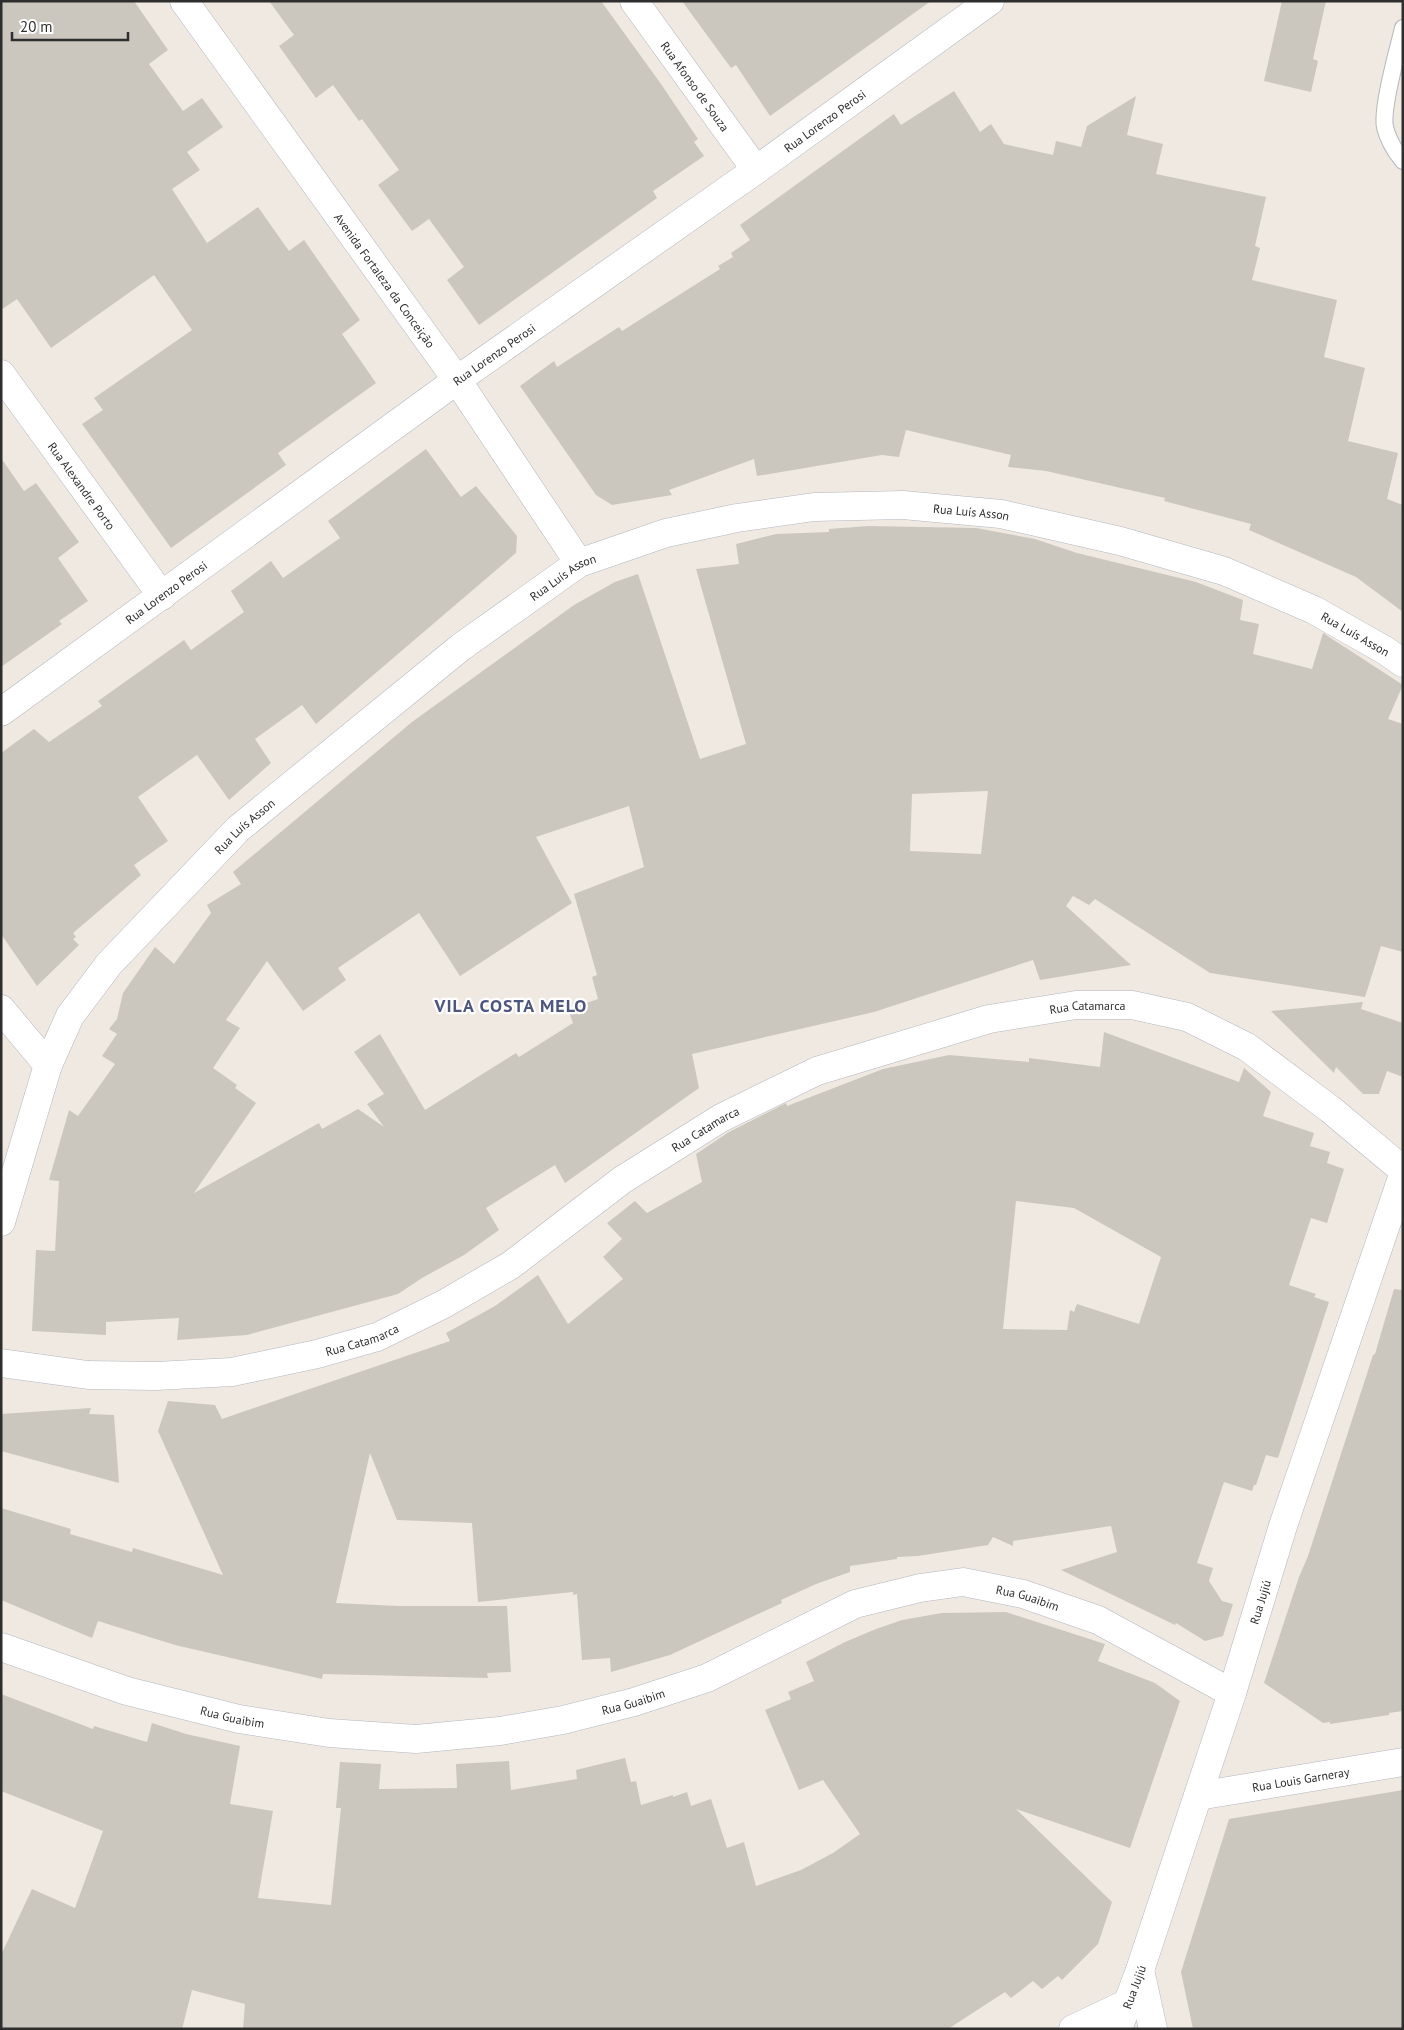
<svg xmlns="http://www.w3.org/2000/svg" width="1404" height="2030" viewBox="0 0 1404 2030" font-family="'PT Sans',sans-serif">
  <rect width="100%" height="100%" fill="#efe9e1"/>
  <path fill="#cbc7bf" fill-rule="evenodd" d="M 1,1 L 134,1 L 168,50 L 149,64 L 183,111 L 202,98 L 223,127 L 187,152 L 200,170 L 172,189 L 207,243 L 258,207 L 289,251 L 304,240 L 360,320 L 342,334 L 376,383 L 278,453 L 286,465 L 171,548 L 82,424 L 103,410 L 94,398 L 192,330 L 154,275 L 51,348 L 17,299 L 1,310 Z
    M 269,1 L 601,1 L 661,84 L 698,139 L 694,142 L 704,156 L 653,191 L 657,198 L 479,325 L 447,280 L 464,267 L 429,219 L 412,231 L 378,185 L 399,170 L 362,119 L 359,121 L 333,85 L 316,98 L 279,46 L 294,35 Z
    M 682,1 L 931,1 L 770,116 L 736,65 L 731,68 Z
    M 1282,1 L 1326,1 L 1313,59 L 1318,61 L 1311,92 L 1264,81 Z
    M 954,91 L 980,132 L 991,124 L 1004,144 L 1053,155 L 1056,141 L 1081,147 L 1087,126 L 1136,96 L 1127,135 L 1163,144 L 1156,174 L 1266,197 L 1255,246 L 1260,248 L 1252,280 L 1337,300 L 1324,357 L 1365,368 L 1348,441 L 1398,453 L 1387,499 L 1403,505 L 1403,612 L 1356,577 L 1249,530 L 1251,524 L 1164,501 L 1165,498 L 1046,471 L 1008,467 L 1011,455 L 906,430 L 899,457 L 882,455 L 757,476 L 754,459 L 669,490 L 672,495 L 612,505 L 596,495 L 520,386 L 554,361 L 557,367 L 619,327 L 622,331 L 720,269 L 718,266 L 733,257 L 731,253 L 750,240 L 740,225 L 894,114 L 901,125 Z
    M 426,449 L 461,497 L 476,486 L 517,536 L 516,553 L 316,724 L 302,705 L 255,739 L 271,763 L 229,800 L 197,755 L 138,797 L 168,841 L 134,865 L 141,875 L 73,933 L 76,937 L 73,939 L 79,945 L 37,986 L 1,934 L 1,753 L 34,729 L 49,742 L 102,706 L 98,701 L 184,640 L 191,650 L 244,612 L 231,591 L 271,561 L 283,578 L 340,538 L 328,521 Z
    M 1,458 L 24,491 L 36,483 L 79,542 L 58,558 L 88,601 L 59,621 L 62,624 L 1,667 Z
    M 868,526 L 976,528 L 1035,539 L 1077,553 L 1196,582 L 1243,600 L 1240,620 L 1259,624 L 1253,654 L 1312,669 L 1323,633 L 1403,685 L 1388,719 L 1403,724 L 1403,952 L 1381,946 L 1365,997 L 1210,973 L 1095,899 L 1089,905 L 1073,896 L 1066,906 L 1131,965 L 1040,980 L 1033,960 L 874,1012 L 692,1054 L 699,1088 L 565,1183 L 555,1165 L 486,1208 L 499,1230 L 464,1255 L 422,1278 L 398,1294 L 247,1335 L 177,1340 L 179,1318 L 106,1322 L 106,1335 L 32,1331 L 36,1250 L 55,1251 L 59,1181 L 49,1180 L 69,1110 L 78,1116 L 115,1064 L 102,1056 L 117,1034 L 109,1029 L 117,1019 L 123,993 L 155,947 L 174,964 L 211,913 L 207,905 L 241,884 L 233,872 L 412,722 L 574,605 L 615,582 L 638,574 L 700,759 L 746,744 L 696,569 L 739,564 L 736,544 L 776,534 L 829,532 L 829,529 ZM 988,791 L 981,854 L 910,851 L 912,794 ZM 629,806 L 644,867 L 574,894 L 597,975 L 592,977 L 598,999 L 568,1009 L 573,1023 L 519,1057 L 516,1053 L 425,1110 L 380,1034 L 354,1052 L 384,1094 L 367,1104 L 384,1127 L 358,1109 L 322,1129 L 319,1123 L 194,1193 L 256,1103 L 235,1088 L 237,1085 L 213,1068 L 240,1028 L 226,1020 L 267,961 L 303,1011 L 346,980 L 338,968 L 419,913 L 460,976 L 572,903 L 536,837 Z
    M 1363,1002 L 1361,1009 L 1403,1023 L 1403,1077 L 1387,1071 L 1379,1094 L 1363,1094 L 1336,1067 L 1334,1073 L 1271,1011 Z
    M 1104,1032 L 1239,1082 L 1244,1068 L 1271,1092 L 1263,1116 L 1314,1133 L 1310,1146 L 1330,1152 L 1327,1163 L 1344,1169 L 1327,1223 L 1311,1218 L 1289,1285 L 1316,1294 L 1314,1297 L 1329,1302 L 1278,1458 L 1266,1455 L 1256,1485 L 1254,1485 L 1252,1491 L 1224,1482 L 1197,1563 L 1213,1568 L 1209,1581 L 1222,1601 L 1233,1604 L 1223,1636 L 1205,1641 L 1176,1623 L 1175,1625 L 1061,1570 L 1117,1552 L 1111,1526 L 1013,1541 L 1013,1546 L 993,1537 L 988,1545 L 918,1556 L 897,1557 L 897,1559 L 850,1566 L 850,1572 L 816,1584 L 781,1600 L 782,1603 L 670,1655 L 611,1672 L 610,1658 L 582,1660 L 577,1594 L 573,1595 L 573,1592 L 478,1602 L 472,1523 L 397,1520 L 370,1453 L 336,1603 L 398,1606 L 507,1606 L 511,1672 L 487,1673 L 488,1678 L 323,1674 L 322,1679 L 175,1645 L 98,1621 L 92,1638 L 1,1600 L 1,1508 L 71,1529 L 70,1534 L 132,1552 L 133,1548 L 223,1575 L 158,1431 L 168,1401 L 215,1405 L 222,1419 L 450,1341 L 446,1333 L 495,1306 L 538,1275 L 568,1324 L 623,1279 L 603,1257 L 622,1239 L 607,1223 L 635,1201 L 647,1213 L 702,1182 L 696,1154 L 729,1132 L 786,1103 L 787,1106 L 883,1069 L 949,1055 L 1029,1062 L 1029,1058 L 1100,1067 ZM 1016,1201 L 1074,1208 L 1161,1257 L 1139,1324 L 1077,1304 L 1074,1312 L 1070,1310 L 1067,1330 L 1003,1329 Z
    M 1394,1289 L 1403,1290 L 1403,1711 L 1389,1713 L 1389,1715 L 1330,1724 L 1330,1722 L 1323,1723 L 1264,1683 L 1299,1577 L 1308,1556 L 1373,1355 L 1375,1354 Z
    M 91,1408 L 89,1414 L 114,1415 L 119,1483 L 1,1451 L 1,1414 Z
    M 1006,1612 L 1105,1644 L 1098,1661 L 1155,1683 L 1180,1701 L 1130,1848 L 1016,1809 L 1112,1902 L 1098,1944 L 1062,1980 L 1058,1976 L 1042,1989 L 1033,1981 L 1011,1998 L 1005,1992 L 948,2029 L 243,2029 L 245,2004 L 192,1990 L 182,2029 L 1,2029 L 1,1955 L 32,1889 L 75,1908 L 103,1831 L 1,1791 L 1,1694 L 93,1729 L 94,1726 L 140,1740 L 147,1742 L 152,1723 L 186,1734 L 240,1746 L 230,1804 L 273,1811 L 258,1898 L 331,1905 L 341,1808 L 336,1808 L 340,1762 L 381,1764 L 379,1789 L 457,1788 L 456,1764 L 509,1761 L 511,1790 L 577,1779 L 576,1770 L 625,1758 L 631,1782 L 636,1781 L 641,1805 L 673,1795 L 673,1797 L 687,1792 L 691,1806 L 711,1799 L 727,1848 L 744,1842 L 756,1886 L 801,1870 L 833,1853 L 860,1834 L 823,1780 L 799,1790 L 765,1710 L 791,1699 L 788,1692 L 814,1681 L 806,1662 L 845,1642 L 876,1629 L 902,1620 L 942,1613 Z
    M 1403,1790 L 1403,2029 L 1193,2029 L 1181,1972 L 1229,1819 Z"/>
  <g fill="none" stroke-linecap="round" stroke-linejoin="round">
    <g stroke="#b4b7c1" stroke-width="18">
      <path id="lane" d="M 1403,28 C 1398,49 1381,109 1385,127 C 1388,140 1394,150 1403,161"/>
    </g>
    <g stroke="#b4b7c1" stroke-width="29">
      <g id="street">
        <path id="s1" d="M 184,1 L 457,380 L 579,563"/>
        <path id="s2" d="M 634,1 L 756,170"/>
        <path id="s3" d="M 1,374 L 162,596"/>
        <path id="s4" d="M 1,712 L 457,380 L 756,170 L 990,1"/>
        <path d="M 1,1009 L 48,1065"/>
        <path id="s5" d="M 1,1222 L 48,1065 L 70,1016 L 109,964 L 238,829 L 461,647 L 579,563 L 666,533 L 737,518 L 814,507 L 903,505 L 1001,514 L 1120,541 L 1224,571 L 1314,610 L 1386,651 L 1403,663"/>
        <path id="s6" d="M 1,1363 L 88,1375 L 156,1376 L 232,1372 L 317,1354 L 377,1337 L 444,1304 L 511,1265 L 622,1180 L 721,1118 L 817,1071 L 989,1019 L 1076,1005 L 1132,1005 L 1187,1017 L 1247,1047 L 1330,1109 L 1403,1170"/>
        <path id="s7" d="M 1,1647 L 127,1691 L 239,1719 L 329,1733 L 416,1739 L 500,1731 L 563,1720 L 634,1702 L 707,1678 L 855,1604 L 920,1588 L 963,1582 L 1023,1594 L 1098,1620 L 1232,1693"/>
        <path id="s8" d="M 1198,1796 L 1403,1762"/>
        <path d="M 1140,1970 L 1153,2029"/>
        <path d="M 1073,2029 L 1128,2003"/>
        <path id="s9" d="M 1118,2029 L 1140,1970 L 1232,1693 L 1283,1526 L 1403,1175"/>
      </g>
    </g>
    <use href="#lane" stroke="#fff" stroke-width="16"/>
    <use href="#street" stroke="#fff" stroke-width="28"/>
  </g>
  <g text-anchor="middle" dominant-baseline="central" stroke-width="4.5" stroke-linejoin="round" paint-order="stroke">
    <g font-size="12" fill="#2e2e2e" stroke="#fff">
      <text stroke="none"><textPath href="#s2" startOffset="105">Rua Afonso de Souza</textPath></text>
      <text stroke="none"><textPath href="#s4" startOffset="1014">Rua Lorenzo Perosi</textPath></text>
      <text stroke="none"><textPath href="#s1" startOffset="344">Avenida Fortaleza da Conceição</textPath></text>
      <text stroke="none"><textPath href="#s4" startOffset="609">Rua Lorenzo Perosi</textPath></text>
      <text stroke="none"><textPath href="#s3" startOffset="138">Rua Alexandre Porto</textPath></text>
      <text stroke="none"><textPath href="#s5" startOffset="1302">Rua Luís Asson</textPath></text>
      <text stroke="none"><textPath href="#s5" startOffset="881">Rua Luís Asson</textPath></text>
      <text stroke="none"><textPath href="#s4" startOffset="204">Rua Lorenzo Perosi</textPath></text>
      <text stroke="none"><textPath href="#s5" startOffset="1708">Rua Luís Asson</textPath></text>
      <text stroke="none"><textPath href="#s5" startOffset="476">Rua Luís Asson</textPath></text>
      <text stroke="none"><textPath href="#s6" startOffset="1176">Rua Catamarca</textPath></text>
      <text stroke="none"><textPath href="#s6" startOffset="771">Rua Catamarca</textPath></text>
      <text stroke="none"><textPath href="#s6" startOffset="366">Rua Catamarca</textPath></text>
      <text stroke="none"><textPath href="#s7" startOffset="1068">Rua Guaibim</textPath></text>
      <text stroke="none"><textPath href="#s9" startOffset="450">Rua Jujiú</textPath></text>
      <text stroke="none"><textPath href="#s7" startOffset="648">Rua Guaibim</textPath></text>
      <text stroke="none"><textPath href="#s7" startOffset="242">Rua Guaibim</textPath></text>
      <text stroke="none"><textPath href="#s8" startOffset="104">Rua Louis Garneray</textPath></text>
      <text stroke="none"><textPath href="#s9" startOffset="45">Rua Jujiú</textPath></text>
    </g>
    <g font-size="18" font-weight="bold" letter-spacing="1" fill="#4d5680" stroke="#fff">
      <text x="511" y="1005">VILA COSTA MELO</text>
    </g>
  </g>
  <rect width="1404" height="2030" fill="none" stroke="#2e2e2e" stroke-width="5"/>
  <path d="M12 32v8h116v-8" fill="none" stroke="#2e2e2e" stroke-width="2.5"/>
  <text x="20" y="32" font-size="15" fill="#2e2e2e" stroke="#ffffff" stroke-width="4" paint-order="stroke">20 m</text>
</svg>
